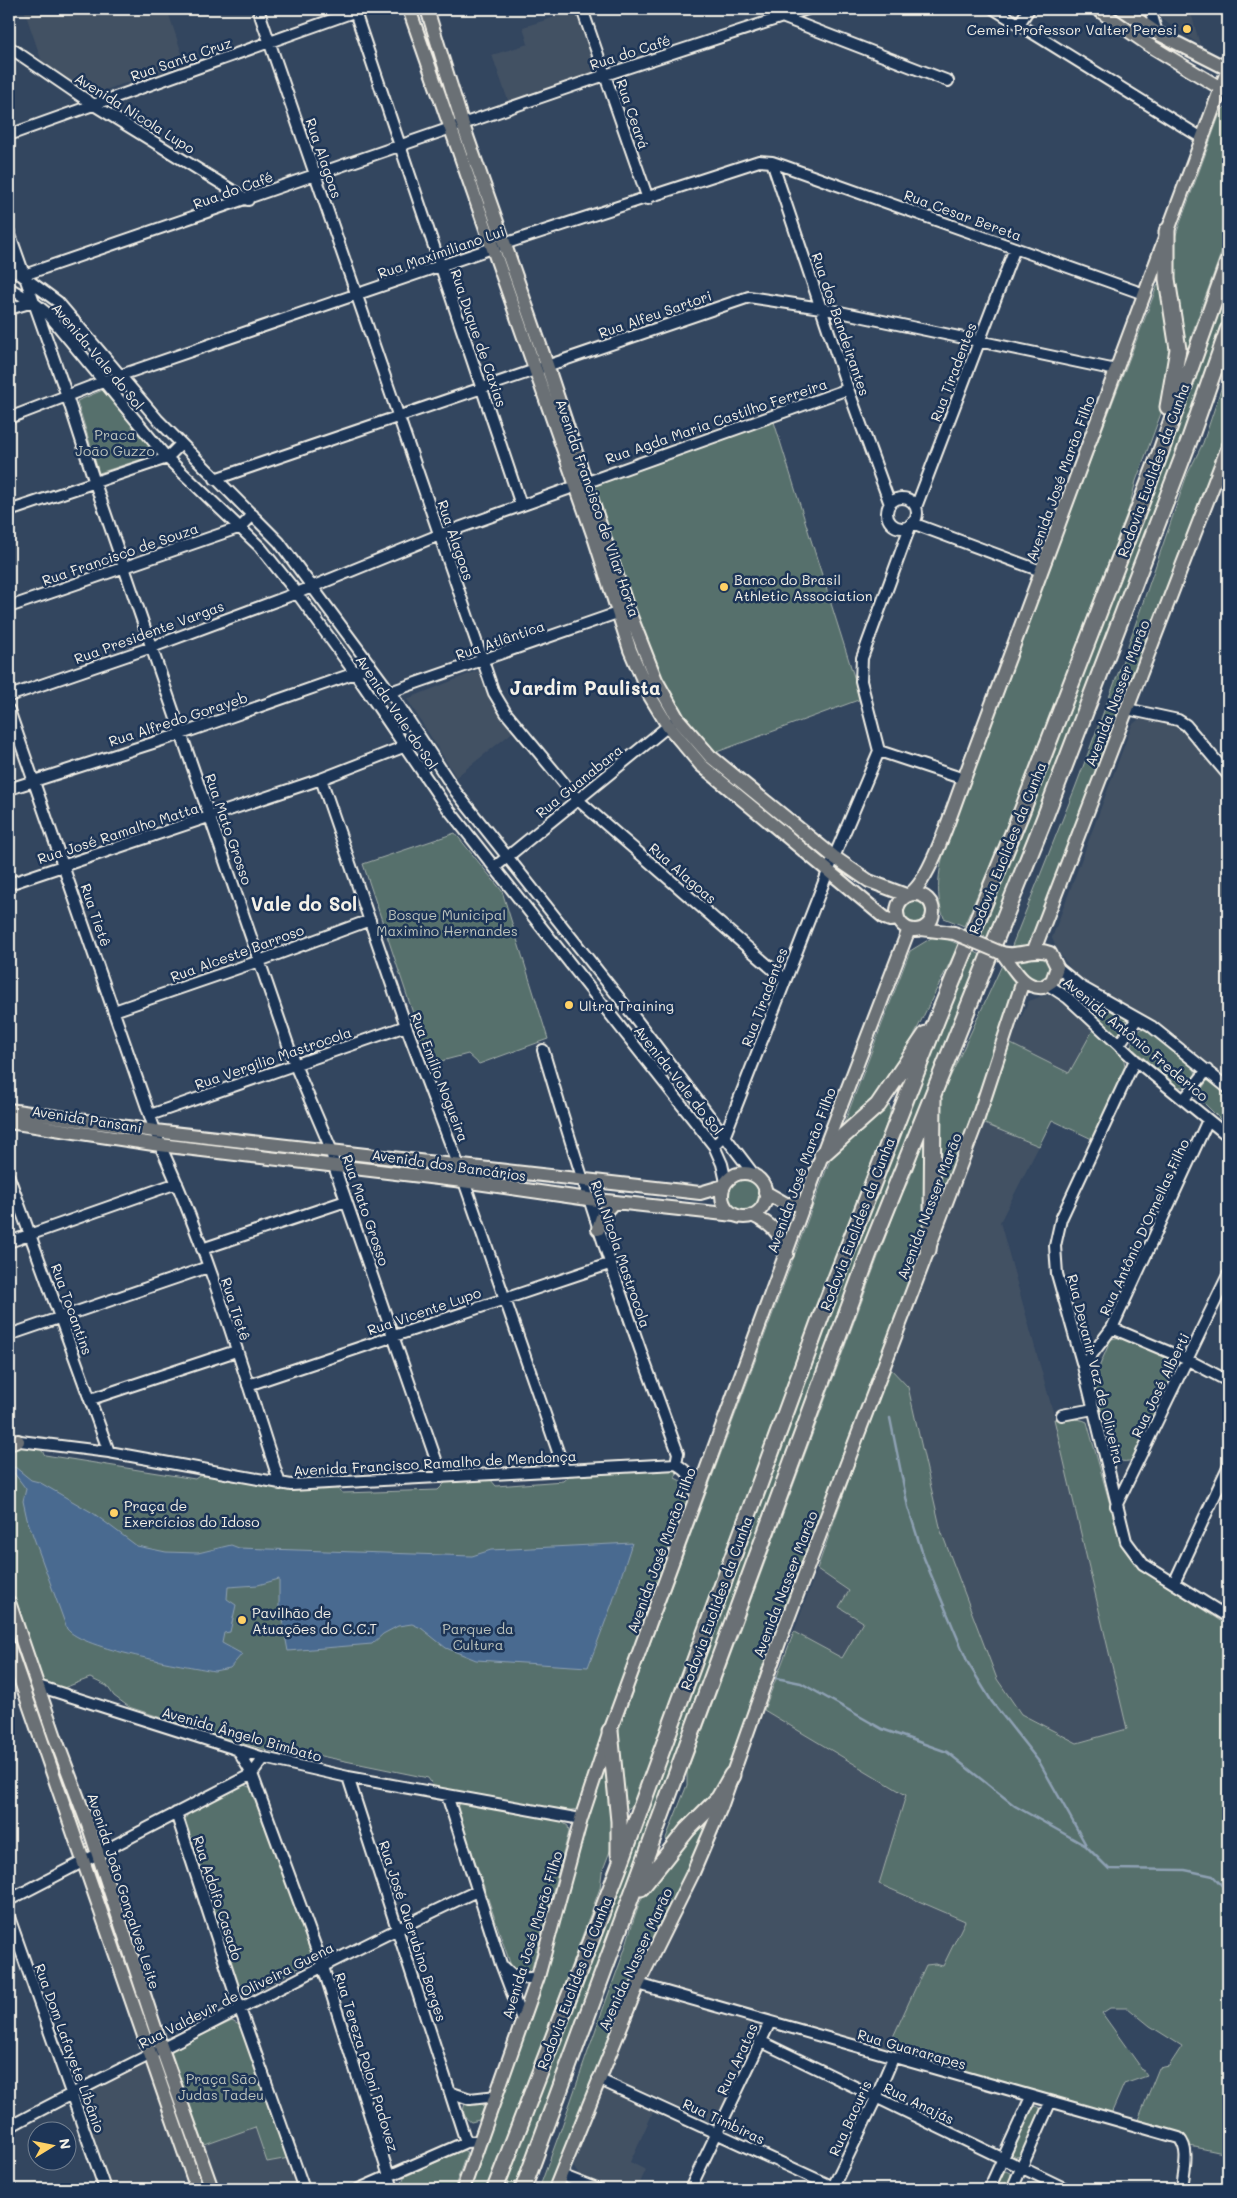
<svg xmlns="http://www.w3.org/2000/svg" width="1237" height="2198" viewBox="0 0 1237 2198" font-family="Mali,sans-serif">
  <rect width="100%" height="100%" fill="#33465f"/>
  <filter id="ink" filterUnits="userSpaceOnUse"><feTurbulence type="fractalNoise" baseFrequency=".02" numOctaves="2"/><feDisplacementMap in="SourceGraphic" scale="10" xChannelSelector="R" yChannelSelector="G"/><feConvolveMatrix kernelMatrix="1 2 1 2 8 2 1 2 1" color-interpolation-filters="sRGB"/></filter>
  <g filter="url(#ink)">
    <path fill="#425164" d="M 24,9 L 167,9 L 185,63 L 90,95 L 42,62 Z
      M 1153,9 L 1190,9 L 1200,45 L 1154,13 Z
      M 575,11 L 597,73 L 509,103 L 492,55 L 528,44 L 523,27 Z
      M 479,670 L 491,702 L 514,731 L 456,777 L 407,699 Z
      M 1139,719 L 1152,719 L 1185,729 L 1228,780 L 1228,1079 L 1153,1020 L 1138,1014 L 1077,977 L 1057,950 L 1052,938 L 1132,725 Z
      M 1045,995 L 1056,996 L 1094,1028 L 1070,1074 L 1009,1043 L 1029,1001 Z
      M 980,1122 L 1039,1146 L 1000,1222 L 1053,1412 L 1127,1729 L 1077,1743 L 1021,1714 L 997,1679 L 941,1531 L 908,1387 L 889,1367 Z
      M 817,1569 L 849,1591 L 864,1621 L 842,1658 L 794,1632 Z
      M 764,1710 L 906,1795 L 880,1884 L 965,1921 L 943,1966 L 926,1965 L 887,2050 L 652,1981 L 647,1974 L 736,1779 Z
      M 650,1992 L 759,2023 L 762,2028 L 720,2119 L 711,2122 L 612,2078 L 609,2072 L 641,1996 Z
      M 143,2064 L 150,2068 L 189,2179 L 164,2189 L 111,2189 L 82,2104 L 84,2092 Z
      M 607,2088 L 655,2108 L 630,2162 L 646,2170 L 637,2189 L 616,2189 L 579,2175 L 573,2166 L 600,2089 Z
      M 255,2127 L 267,2162 L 289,2158 L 299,2189 L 217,2189 L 202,2146 Z"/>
    <path fill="#566f6c" stroke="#a5b0aa" d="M 1228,104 L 1228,234 L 1193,331 L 1186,355 L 1182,356 L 1172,276 L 1174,240 L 1221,111 Z
      M 1228,277 L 1228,318 L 1216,352 L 990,939 L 979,934 Z
      M 1162,283 L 1175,350 L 1163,408 L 1136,481 L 1129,508 L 1015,808 L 964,926 L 944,918 C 931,886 944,852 952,821 L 1158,284 Z
      M 1228,368 L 1228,436 L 1035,940 L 1027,949 L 1020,951 L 1011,948 L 1075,788 L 1122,663 L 1187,475 L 1203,443 Z
      M 103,390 L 158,454 L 99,473 L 77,401 Z
      M 774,422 L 861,699 L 714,753 L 681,716 L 659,678 L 588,485 Z
      M 455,833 L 502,891 L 548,1039 L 479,1064 L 468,1054 L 430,1064 L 363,864 Z
      M899 911a16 16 0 1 1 32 0a16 16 0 1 1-32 0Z
      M 933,937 L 944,938 L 958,944 L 955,952 L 888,1088 L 840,1134 L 910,951 Z
      M 971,950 L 983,956 L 517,2189 L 504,2189 L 806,1368 Z
      M 1009,956 L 1046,958 L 1053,965 L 1050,980 L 1033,984 Z
      M 1003,963 L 1014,974 L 1014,994 L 992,1060 L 942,1194 L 939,1193 L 940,1099 Z
      M 1062,980 L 1065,980 L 1127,1017 L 1128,1025 L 1121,1034 L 1114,1034 L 1073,994 L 1061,989 Z
      M 1094,1028 L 1123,1054 L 1126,1073 L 1094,1140 L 1052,1120 L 1039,1146 L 980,1122 L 1009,1043 L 1069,1073 Z
      M 1143,1028 C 1159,1032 1192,1058 1196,1074 L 1186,1087 L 1178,1087 L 1131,1047 L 1134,1035 Z
      M 1213,1080 L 1228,1093 L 1228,1127 L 1197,1096 L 1207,1081 Z
      M 885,1104 L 888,1104 L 891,1108 L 889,1117 L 657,1748 L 632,1806 L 626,1810 L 624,1807 L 616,1744 L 620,1726 L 644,1660 L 834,1149 Z
      M 929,1131 L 928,1230 L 722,1788 L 671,1842 L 667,1843 L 666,1838 L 687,1785 L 687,1772 L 900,1198 L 910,1178 L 925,1134 Z
      M725 1195a19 19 0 1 1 38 0a19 19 0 1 1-38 0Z
      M 1121,1337 L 1175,1361 L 1177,1371 L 1135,1459 C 1125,1463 1120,1462 1111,1456 L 1094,1386 L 1094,1379 L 1111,1339 Z
      M 889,1367 L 908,1387 L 941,1531 L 997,1679 L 1021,1714 L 1077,1743 L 1127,1729 L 1054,1419 C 1066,1423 1077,1416 1087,1422 L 1121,1544 L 1139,1568 L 1228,1626 L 1228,2154 L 1190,2146 C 1182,2128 1155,2125 1138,2120 L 1159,2068 L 1169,2066 L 1182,2046 L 1150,2026 L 1128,2008 L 1110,2008 L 1102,2013 L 1147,2076 L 1124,2084 L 1111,2114 L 887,2050 L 926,1965 L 935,1964 L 943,1966 L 965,1921 L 879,1884 L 906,1795 L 764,1710 L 794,1632 L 842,1658 L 863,1622 L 839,1607 L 849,1591 L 817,1569 Z
      M 9,1446 L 38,1446 L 45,1455 L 195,1479 L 199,1476 L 207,1476 L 282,1488 L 335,1487 L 343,1493 L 438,1490 L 446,1482 L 490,1479 L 496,1486 L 563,1481 L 571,1474 L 675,1469 L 678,1470 L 675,1478 L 683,1482 L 687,1492 L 687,1504 L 580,1808 C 561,1818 460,1792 434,1787 L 428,1778 L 316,1755 L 302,1759 L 297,1758 L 233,1741 L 129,1707 L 114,1696 L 107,1686 L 90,1678 L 61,1689 L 49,1686 L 36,1672 L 9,1591 Z
      M 9,1611 L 48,1728 L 41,1728 L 9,1635 Z
      M 54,1743 L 84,1828 L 78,1828 L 50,1748 L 50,1745 Z
      M 609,1755 L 617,1833 L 602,1872 L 600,1888 L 488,2189 L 467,2189 L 560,1916 L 602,1772 Z
      M 244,1785 L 252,1788 L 314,1956 L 311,1961 L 252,1993 L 239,1989 L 184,1821 L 189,1812 Z
      M 464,1800 L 556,1818 L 568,1826 L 569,1832 L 532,1968 L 527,1972 L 517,1973 L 512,1969 L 457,1808 L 459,1803 Z
      M 698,1826 L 704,1827 L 705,1832 L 629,1990 L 549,2189 L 539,2189 C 568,2113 592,2036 621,1960 C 630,1936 634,1910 647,1888 C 659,1867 682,1845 698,1826 Z
      M 96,1860 L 123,1943 L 121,1946 L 118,1946 L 91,1864 L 91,1861 Z
      M 232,2021 L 241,2026 L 289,2158 L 267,2162 L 255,2127 L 202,2146 L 170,2056 L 173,2049 Z
      M 466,2102 L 483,2104 L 484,2107 L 479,2120 L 471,2122 C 464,2118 461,2110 466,2102 Z
      M 1035,2106 L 1040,2108 L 1042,2113 L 1022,2155 L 1017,2157 L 1012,2155 L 1012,2150 L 1030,2110 Z
      M 463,2150 L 467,2152 L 454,2189 L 400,2189 L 404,2177 Z
      M 1006,2171 L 1010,2173 L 1012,2178 L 1007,2189 L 994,2189 L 1002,2173 Z"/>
    <path fill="#4a6b90" stroke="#8ea1b3" d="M 15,1467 L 31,1480 L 39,1482 L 93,1513 L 137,1546 L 166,1552 L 198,1553 L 231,1545 L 239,1548 L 472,1556 L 491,1550 L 632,1543 L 612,1604 L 588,1667 L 476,1660 L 446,1648 L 421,1628 L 412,1624 L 398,1626 L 383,1634 L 372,1644 L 288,1651 L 284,1630 L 275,1629 L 283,1626 L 286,1609 L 279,1607 L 279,1579 L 258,1585 L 228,1587 L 227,1599 L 236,1605 L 230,1632 L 224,1633 L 222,1643 L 242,1654 L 230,1668 L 214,1671 C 183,1665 84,1650 67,1629 L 27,1519 L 23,1501 L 26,1489 L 11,1469 Z"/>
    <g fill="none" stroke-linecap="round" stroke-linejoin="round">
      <path stroke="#8ea1b3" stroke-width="2.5" d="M 890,1418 L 908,1507 L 924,1558 L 968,1663 L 992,1702 L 1040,1763 L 1086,1845
        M 776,1678 L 801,1683 L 882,1729 L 947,1752 L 1015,1806 L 1086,1846 L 1109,1869 L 1185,1870 L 1213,1876 L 1228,1892"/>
      <g stroke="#f4f1e8" stroke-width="14">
        <path id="minor" d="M 258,9 L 494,693 L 506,713 L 578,800 L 785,980
          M 354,9 L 521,505
          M 582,9 L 648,199
          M 994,9 L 1202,138
          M 1150,9 L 1157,33
          M 782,17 L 948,81
          M 1019,24 L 1029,9
          M 9,47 L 94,105 L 248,200
          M 9,135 L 362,9
          M 772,162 L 848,389 L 890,504
          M 9,232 L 67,396 L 95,483 L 295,1065 L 331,1149 L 334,1166 L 442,1477
          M 9,266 L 58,302 L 158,420 L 279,542 L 390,692 L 456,792 L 632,1014 L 755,1176
          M 24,275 L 605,75 L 807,9
          M 9,288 L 33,302 L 48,314 L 167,458 L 260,547 L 297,593 L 355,673 L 442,801 L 714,1146 L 722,1164 L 726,1182
          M 9,309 L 33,302
          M 9,418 L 121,375 L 504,244 L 759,161 L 772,162 L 784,166 L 1144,294
          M 1217,478 L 1228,477
          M 215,479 L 749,297 L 821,308 L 1116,370
          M887 513a15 15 0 1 1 30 0a15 15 0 1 1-30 0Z
          M 916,507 L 1015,248
          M 9,511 L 167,458 L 181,444
          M 912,523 L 1041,571
          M 9,607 L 241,527 L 253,515
          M 390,692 L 623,611
          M 9,696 L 152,647 L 297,593 L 439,535 L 848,389
          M 1127,709 L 1178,720 L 1186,725 L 1228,775
          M 9,710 L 160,1145 C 210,1254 243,1371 280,1484
          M 879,751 L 964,779
          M 321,779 L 406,1026 L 458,1164 L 564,1469
          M 9,789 L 181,734 L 355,673 L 370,664
          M 495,867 L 673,722
          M 9,884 L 321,779 L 421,740
          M 1057,967 L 1080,986 L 1151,1026 L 1228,1088
          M 1048,985 L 1068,998 L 1135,1060 L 1228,1136
          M 114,1011 L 259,961 L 370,920
          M 1120,1043 L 1137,1019
          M 543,1050 C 583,1186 628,1320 678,1453 L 676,1464
          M 1135,1060 L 1061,1219 L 1055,1246 L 1057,1274 L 1083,1366 L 1126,1541 L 1143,1564 L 1228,1617
          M 1184,1099 L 1207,1070
          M 150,1115 L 406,1026
          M 714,1146 L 725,1135 L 829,869 L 879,751 L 861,681 L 862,658 L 911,524
          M 9,1177 L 109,1452
          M 9,1242 L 177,1183
          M 202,1249 L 346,1201
          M 1112,1328 L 1188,1360 L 1228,1381
          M 9,1335 L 208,1267
          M 1083,1366 L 1112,1328 L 1208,1120
          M 248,1385 L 609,1264
          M 91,1399 L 236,1351
          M 1062,1415 L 1093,1409
          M 12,1440 L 109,1452 L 291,1485 L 676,1464 C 690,1472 694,1481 696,1496
          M 1116,1506 L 1228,1275
          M 1174,1583 L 1228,1467
          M 38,1686 L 264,1758 L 348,1777 L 581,1819
          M 237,1749 L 252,1774 L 323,1967 L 393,2189
          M 348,1777 L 466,2142
          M 447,1795 L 501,1964 L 523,2022
          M 176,1813 L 240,2009 L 304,2189
          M 9,1900 L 252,1774 L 264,1758
          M 9,1917 L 105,2189
          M 504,1967 C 515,1979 521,1980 538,1977
          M 638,1984 L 1179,2138 C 1191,2150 1183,2174 1182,2189
          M 760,2041 L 1066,2189
          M 598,2079 L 838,2189
          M 452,2093 L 470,2099 L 497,2096
          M 9,2127 C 69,2094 130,2065 191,2034 C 286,1985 380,1936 477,1891
          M 561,2175 L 597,2189
          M 9,2186 L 10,2189
          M 359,2189 L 466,2142 L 481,2141
          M 690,2189 L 770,2022
          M 832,2189 L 876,2098 L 893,2058
          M 989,2189 L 1031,2097
          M 1012,2189 L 1050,2103"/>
      </g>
      <g stroke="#f4f1e8" stroke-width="16">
        <path id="major" d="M 409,9 L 595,540 L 630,650 L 650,696 L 668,726 L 701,765 L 885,918 L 890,920 L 898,919
          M 427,9 L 463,125 L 547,365 L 628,609 L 656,680 L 678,719 L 710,756 L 834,857 L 869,881 L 906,895
          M 1097,9 L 1149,45 L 1227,92
          M 1122,9 L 1157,33 L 1228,69
          M 911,893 C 931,879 954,804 964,779 L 1228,69
          M897 912a18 18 0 1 1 36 0a18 18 0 1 1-36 0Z
          M 921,929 L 954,933
          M 1034,950 L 1228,447
          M 999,952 C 1016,959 1033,946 1050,953 L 1057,967 L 1052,981 L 1043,987 C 1023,989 1014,968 1003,954
          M 9,1110 L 155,1131 L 700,1193 L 724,1186
          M 9,1122 L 160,1145 L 463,1181 L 588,1199 L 734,1215
          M722 1195a22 22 0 1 1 44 0a22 22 0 1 1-44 0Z
          M 765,1192 L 786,1204 L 805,1204
          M 752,1215 C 771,1224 781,1233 787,1254
          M 598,1229 L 603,1214 L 614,1202
          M 9,1444 L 18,1441
          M 9,1602 L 55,1737 L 90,1830 L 162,2049 L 212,2189
          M 9,1647 L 197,2189
          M 463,2189 L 538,1977 L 581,1819 L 610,1731 L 822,1155 L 909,929
          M 555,2189 L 638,1984 L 692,1875 L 721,1807 L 781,1637 L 977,1121 L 1023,981"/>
      </g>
      <g stroke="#f4f1e8" stroke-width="19">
        <path id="highway" d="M 1167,231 L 1167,279 L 1178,349 L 1168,407
          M 822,1155 L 878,1105 L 926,1034
          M 928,1250 L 932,1219 L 933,1098
          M 610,1731 L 619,1821 L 619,1854
          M 641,1888 L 687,1830 L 719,1798 L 732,1775
          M 495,2189 L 618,1870 L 820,1319 L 937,1019 L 1022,811 L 1158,459 L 1228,262
          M 523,2189 L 871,1248 L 1043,822 L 1189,441 L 1228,330"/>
      </g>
      <use href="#minor" stroke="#1d3557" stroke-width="10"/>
      <use href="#major" stroke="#6a7074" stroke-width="12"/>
      <use href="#highway" stroke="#6a7074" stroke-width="15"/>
      <g stroke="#f4f1e8" stroke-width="16" stroke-linecap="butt">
        <path id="major-bridge" d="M 954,933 L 999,952"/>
      </g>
      <use href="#major-bridge" stroke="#6a7074" stroke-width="12"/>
    </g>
  </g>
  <g fill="#ffd166" stroke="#1d3557" stroke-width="2">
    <circle cx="1187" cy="29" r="5"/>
    <circle cx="724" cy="587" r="5"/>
    <circle cx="569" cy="1005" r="5"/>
    <circle cx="114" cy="1513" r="5"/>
    <circle cx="242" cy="1620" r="5"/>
  </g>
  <g text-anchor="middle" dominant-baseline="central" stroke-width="5" stroke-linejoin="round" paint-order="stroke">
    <g font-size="14" fill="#f4f1e8" stroke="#1d3557" text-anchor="start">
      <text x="1177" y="29" text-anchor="end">Cemei Professor Valter Peresi</text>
      <text x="734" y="579">Banco do Brasil<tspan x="734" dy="16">Athletic Association</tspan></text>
      <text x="579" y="1005">Ultra Training</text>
      <text x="124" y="1505">Praça de<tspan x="124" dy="16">Exercícios do Idoso</tspan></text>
      <text x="252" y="1612">Pavilhão de<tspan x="252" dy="16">Atuações do C.C.T</tspan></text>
    </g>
    <g font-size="14" fill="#f4f1e8" stroke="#1d3557">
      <text transform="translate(630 52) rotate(-18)">Rua do Café</text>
      <text transform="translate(181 59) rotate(-19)">Rua Santa Cruz</text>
      <text transform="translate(135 113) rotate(32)">Avenida Nicola Lupo</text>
      <text transform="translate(633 114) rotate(71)">Rua Ceará</text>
      <text transform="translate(324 158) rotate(71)">Rua Alagoas</text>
      <text transform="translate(233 190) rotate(-20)">Rua do Café</text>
      <text transform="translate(963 215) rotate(20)">Rua Cesar Bereta</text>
      <text transform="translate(441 252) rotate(-19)">Rua Maximiliano Lui</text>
      <text transform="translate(655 314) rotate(-19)">Rua Alfeu Sartori</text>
      <text transform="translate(841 324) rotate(71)">Rua dos Bandeirantes</text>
      <text transform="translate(479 338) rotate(71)">Rua Duque de Caxias</text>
      <text transform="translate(98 356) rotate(50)">Avenida Vale do Sol</text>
      <text transform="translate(953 372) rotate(-69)">Rua Tiradentes</text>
      <text transform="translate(716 421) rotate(-19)">Rua Agda Maria Castilho Ferreira</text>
      <text transform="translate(1153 470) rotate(-70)">Rodovia Euclides da Cunha</text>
      <text transform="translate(1060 478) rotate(-70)">Avenida José Marão Filho</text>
      <text transform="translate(598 508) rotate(71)">Avenida Francisco de Vilar Horta</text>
      <text transform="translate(456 540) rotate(71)">Rua Alagoas</text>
      <text transform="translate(120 554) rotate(-19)">Rua Francisco de Souza</text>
      <text transform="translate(149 632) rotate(-20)">Rua Presidente Vargas</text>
      <text transform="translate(500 640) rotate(-19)">Rua Atlântica</text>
      <text transform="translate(1117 693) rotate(-69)">Avenida Nasser Marão</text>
      <text transform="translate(397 712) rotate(56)">Avenida Vale do Sol</text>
      <text transform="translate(178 719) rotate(-18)">Rua Alfredo Gorayeb</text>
      <text transform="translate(579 781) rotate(-39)">Rua Guanabara</text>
      <text transform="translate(229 829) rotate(71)">Rua Mato Grosso</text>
      <text transform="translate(118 833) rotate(-18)">Rua José Ramalho Matta</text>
      <text transform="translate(1007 848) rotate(-68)">Rodovia Euclides da Cunha</text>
      <text transform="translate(683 873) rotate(41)">Rua Alagoas</text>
      <text transform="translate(96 915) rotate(71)">Rua Tietê</text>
      <text transform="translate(237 953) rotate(-20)">Rua Alceste Barroso</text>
      <text transform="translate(764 997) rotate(-69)">Rua Tiradentes</text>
      <text transform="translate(1136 1039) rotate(40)">Avenida Antônio Frederico</text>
      <text transform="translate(273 1058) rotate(-19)">Rua Vergilio Mastrocola</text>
      <text transform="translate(440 1077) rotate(69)">Rua Emílio Nogueira</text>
      <text transform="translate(679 1080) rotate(52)">Avenida Vale do Sol</text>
      <text transform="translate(87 1119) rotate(9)">Avenida Pansani</text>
      <text transform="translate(449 1165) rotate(8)">Avenida dos Bancários</text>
      <text transform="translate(801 1170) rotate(-70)">Avenida José Marão Filho</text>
      <text transform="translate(929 1206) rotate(-69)">Avenida Nasser Marão</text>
      <text transform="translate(366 1210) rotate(71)">Rua Mato Grosso</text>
      <text transform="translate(857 1224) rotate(-69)">Rodovia Euclides da Cunha</text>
      <text transform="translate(1144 1227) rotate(-65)">Rua Antônio D'Ornellas Filho</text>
      <text transform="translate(621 1254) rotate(71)">Rua Nicola Mastrocola</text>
      <text transform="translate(72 1309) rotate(70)">Rua Tocantins</text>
      <text transform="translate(236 1309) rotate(72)">Rua Tietê</text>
      <text transform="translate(424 1311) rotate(-19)">Rua Vicente Lupo</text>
      <text transform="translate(1096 1369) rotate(76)">Rua Devanir Vaz de Oliveira</text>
      <text transform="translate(1160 1385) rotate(-64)">Rua José Alberti</text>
      <text transform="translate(435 1463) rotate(-3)">Avenida Francisco Ramalho de Mendonça</text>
      <text transform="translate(661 1550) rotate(-70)">Avenida José Marão Filho</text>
      <text transform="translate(785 1584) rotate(-69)">Avenida Nasser Marão</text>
      <text transform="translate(716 1603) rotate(-70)">Rodovia Euclides da Cunha</text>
      <text transform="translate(242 1734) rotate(16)">Avenida Ângelo Bimbato</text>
      <text transform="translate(124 1891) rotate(72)">Avenida João Gonçalves Leite</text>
      <text transform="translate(218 1898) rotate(72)">Rua Adolfo Casado</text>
      <text transform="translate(413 1931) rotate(72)">Rua José Querubino Borges</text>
      <text transform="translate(532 1935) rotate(-73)">Avenida José Marão Filho</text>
      <text transform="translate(635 1959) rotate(-65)">Avenida Nasser Marão</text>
      <text transform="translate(574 1983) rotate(-69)">Rodovia Euclides da Cunha</text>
      <text transform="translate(236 1995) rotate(-27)">Rua Valdevir de Oliveira Guena</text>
      <text transform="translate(70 2048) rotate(70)">Rua Dom Lafayete Libânio</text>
      <text transform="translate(912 2049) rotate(16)">Rua Guararapes</text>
      <text transform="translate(737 2059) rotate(-65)">Rua Aratas</text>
      <text transform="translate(367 2062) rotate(73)">Rua Tereza Poloni Padovez</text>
      <text transform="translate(919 2103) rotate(26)">Rua Anajás</text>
      <text transform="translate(850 2118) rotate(-65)">Rua Bacuris</text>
      <text transform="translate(724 2121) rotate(25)">Rua Timbiras</text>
    </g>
    <g font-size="14" fill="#bdc4bd" stroke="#1d3557">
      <text x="115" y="434">Praca<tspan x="115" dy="16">João Guzzo</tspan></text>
      <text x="447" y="914">Bosque Municipal<tspan x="447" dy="16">Maximino Hernandes</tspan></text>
      <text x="478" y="1628">Parque da<tspan x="478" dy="16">Cultura</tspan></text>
      <text x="221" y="2078">Praça São<tspan x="221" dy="16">Judas Tadeu</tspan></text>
    </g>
    <g font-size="19" font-weight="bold" fill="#f4f1e8" stroke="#1d3557">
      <text x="585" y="687">Jardim Paulista</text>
      <text x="304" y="903">Vale do Sol</text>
    </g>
  </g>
  <rect width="1237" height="2198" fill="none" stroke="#1d3557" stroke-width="30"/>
  <rect x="15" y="15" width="1207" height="2168" fill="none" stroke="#f4f1e8" stroke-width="2" filter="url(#ink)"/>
  <g transform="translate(52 2146) rotate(80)"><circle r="24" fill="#1d3557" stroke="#738091"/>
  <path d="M0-4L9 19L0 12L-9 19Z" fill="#ffd166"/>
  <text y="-8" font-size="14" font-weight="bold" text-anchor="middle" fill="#f4f1e8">N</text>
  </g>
</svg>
